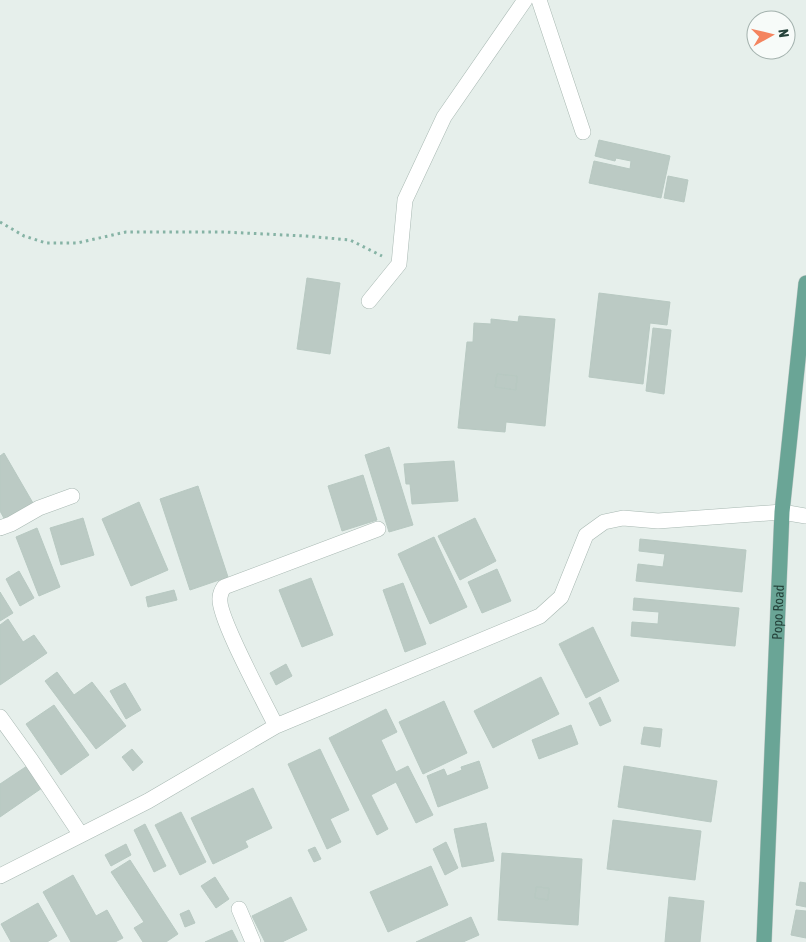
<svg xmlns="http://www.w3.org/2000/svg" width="806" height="942" viewBox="0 0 806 942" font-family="'Asap Condensed',sans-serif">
  <rect width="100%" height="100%" fill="#e6efeb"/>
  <path fill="#bbcac4" stroke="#b8c9c2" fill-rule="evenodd" d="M 599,140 L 670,156 L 661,198 L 589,183 L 594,161 L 630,169 L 631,161 L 616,158 L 615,161 L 595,156 Z
    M 668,176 L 688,180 L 684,202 L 664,198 Z
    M 307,278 L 340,283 L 330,354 L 297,349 Z
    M 599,293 L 670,302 L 667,325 L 650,323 L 643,384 L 589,377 Z
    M 519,316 L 555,319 L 545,426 L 506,422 L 505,432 L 458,428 L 467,342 L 473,342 L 474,323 L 491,324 L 491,319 L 518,322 ZM 497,374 L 517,376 L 516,390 L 495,387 Z
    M 653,328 L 671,330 L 664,394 L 646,391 Z
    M 497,374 L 517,376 L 516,390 L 495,387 Z
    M 389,447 L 413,525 L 389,532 L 365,455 Z
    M 4,453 L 33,503 L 5,520 L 0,511 L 0,456 Z
    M 454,461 L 458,501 L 412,504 L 410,484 L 406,484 L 404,464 Z
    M 363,475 L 377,520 L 342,531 L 328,486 Z
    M 198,486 L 228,577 L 190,590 L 160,499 Z
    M 139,502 L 168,570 L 131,586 L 102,519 Z
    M 83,518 L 94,555 L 61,565 L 50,528 Z
    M 475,518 L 496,561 L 460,580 L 438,536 Z
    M 37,528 L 60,587 L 39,596 L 16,537 Z
    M 434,537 L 467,607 L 430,624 L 398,554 Z
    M 640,539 L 746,550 L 742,592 L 636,581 L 638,564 L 663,567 L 665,554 L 639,551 Z
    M 497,569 L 511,601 L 482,613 L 468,582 Z
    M 19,571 L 34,598 L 20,606 L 6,579 Z
    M 311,578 L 333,635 L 302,647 L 279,590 Z
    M 403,583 L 426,644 L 405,652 L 383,590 Z
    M 174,590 L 177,600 L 148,607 L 146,597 Z
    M 0,592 L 13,613 L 0,621 Z
    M 634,598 L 739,608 L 735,646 L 631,636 L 632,622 L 658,624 L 659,612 L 633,610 Z
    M 8,619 L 23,642 L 34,635 L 47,653 L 0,685 L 0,625 Z
    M 593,627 L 619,681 L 586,698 L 559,644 Z
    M 286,664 L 292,676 L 276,685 L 270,673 Z
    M 57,672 L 74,695 L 92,682 L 126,726 L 96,749 L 45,681 Z
    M 541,677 L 559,714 L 493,748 L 474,711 Z
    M 125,683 L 141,710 L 126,719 L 110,691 Z
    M 600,697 L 611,721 L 600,726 L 589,703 Z
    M 444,701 L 467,753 L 423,774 L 399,722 Z
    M 54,705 L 89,755 L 61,775 L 26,724 Z
    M 386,709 L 397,732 L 381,740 L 396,772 L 408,766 L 433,815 L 416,823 L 396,782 L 371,795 L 388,829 L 377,835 L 329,738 Z
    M 571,725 L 578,744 L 539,759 L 532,740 Z
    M 644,727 L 662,729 L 660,747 L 641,744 Z
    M 132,749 L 143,762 L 133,771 L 122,757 Z
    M 320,749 L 349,810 L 330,819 L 341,842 L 327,849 L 288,764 Z
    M 479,761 L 488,788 L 438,807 L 427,776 L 444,769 L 447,776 L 462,770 L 461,767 Z
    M 27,766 L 42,788 L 0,817 L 0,784 Z
    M 624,766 L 717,781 L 711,822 L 618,807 Z
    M 253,788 L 272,828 L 245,841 L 248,847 L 213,864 L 191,818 Z
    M 181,812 L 206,862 L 180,875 L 155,825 Z
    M 613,820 L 701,831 L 695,880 L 607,869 Z
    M 486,823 L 494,861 L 462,867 L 454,829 Z
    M 145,824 L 166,866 L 154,872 L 134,830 Z
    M 446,842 L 458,868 L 445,875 L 433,849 Z
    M 126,844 L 131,855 L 111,866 L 105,855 Z
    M 315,847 L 321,859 L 314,862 L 308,850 Z
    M 502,853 L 582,859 L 578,925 L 498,920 ZM 536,887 L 549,888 L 548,900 L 535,898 Z
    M 130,860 L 178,934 L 166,942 L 143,942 L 134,928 L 144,922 L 111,872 Z
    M 431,866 L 448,905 L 388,932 L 370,892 Z
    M 73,875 L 96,916 L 107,910 L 123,938 L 115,942 L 71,942 L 43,892 Z
    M 215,877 L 229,899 L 216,908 L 201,886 Z
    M 800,882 L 806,883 L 806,907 L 796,905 Z
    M 536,887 L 549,888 L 548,900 L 535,898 Z
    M 291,897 L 307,930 L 282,942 L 265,942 L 252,916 Z
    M 669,897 L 704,901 L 700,942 L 665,942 Z
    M 38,903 L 57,936 L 47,942 L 11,942 L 1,924 Z
    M 189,910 L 195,923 L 185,927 L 180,914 Z
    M 796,910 L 806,911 L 806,938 L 791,935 Z
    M 471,917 L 479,935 L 463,942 L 416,942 Z
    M 232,930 L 238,942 L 205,942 Z"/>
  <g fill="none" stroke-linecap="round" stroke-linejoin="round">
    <g stroke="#a8b8b2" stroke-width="16">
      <path id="minor" d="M 539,0 L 583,132
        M 369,301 L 399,264 L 405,200 L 444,117 L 525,0
        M 0,528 L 11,524 L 39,508 L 72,496
        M 0,717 L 31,760 L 81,835
        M 276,726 C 266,705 217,616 220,598 C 220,595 222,590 224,587 L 378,529
        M 0,876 L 148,801 L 276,726 L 540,616 L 561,597 L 586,535 L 604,522 L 623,518 L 658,521 L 782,512 L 806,516
        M 239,909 L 253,942"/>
    </g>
    <g stroke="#c2cac8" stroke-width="16">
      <g id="major">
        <path id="s1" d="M 764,942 L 782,512 L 806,283"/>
      </g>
    </g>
    <path stroke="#86b3a5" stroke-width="3" stroke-dasharray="2.5 4" stroke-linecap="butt" d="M 0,222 L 24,236 L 46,243 L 77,243 L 126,232 L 224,232 L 305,236 L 350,240 L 382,256"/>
    <use href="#minor" stroke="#fff" stroke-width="15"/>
    <use href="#major" stroke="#6aa596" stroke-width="15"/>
  </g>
  <g text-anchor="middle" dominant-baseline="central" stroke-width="4" stroke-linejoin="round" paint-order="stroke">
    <g font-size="14" fill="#24423a" stroke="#f7fbf9">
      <text stroke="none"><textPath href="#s1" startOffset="330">Popo Road</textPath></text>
    </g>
  </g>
  <g transform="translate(771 35) rotate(82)"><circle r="24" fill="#f7fbf9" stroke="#a3b1ad"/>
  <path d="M0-4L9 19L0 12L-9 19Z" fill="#f4845f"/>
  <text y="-8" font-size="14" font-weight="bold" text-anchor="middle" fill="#24423a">N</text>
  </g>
</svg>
